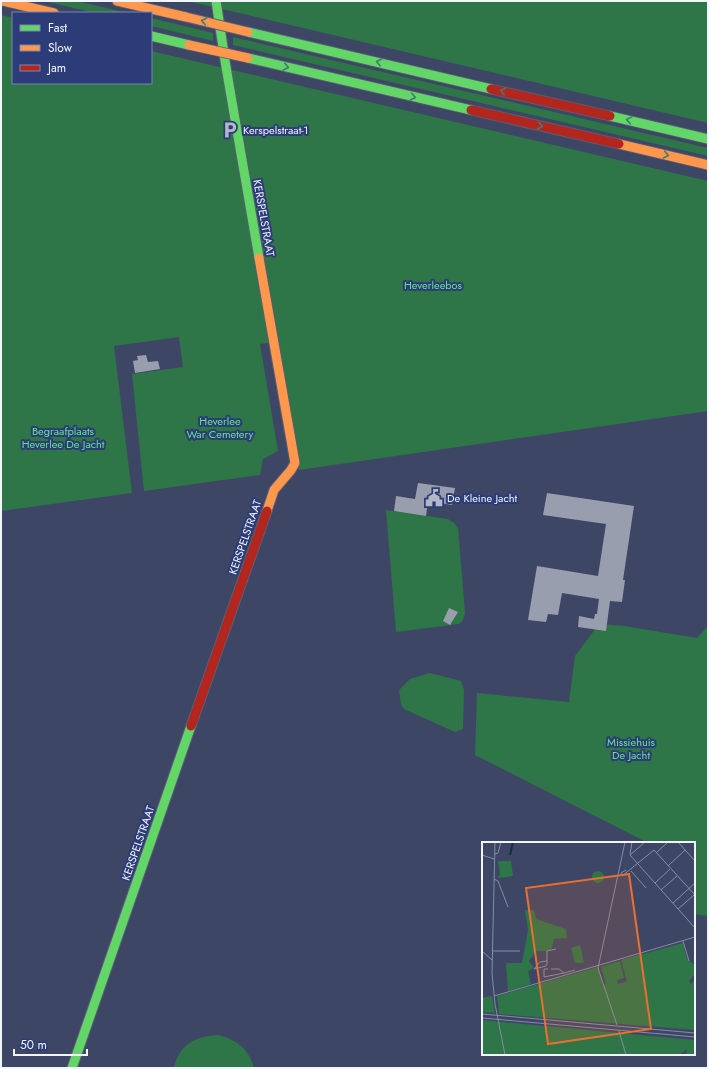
<svg xmlns="http://www.w3.org/2000/svg" width="709" height="1069" viewBox="0 0 709 1069" font-family="Jost,sans-serif">
  <rect width="100%" height="100%" fill="#3e4666"/>
  <path fill="#2e7547" d="M 44,1 L 76,1 L 128,13 L 95,13 Z
    M 187,1 L 708,1 L 708,123 L 248,15 Z
    M 1,15 L 13,18 L 13,83 L 151,83 L 151,51 L 708,181 L 708,411 L 299,470 L 278,342 L 260,344 L 278,451 L 263,459 L 260,475 L 144,491 L 132,374 L 183,367 L 179,337 L 114,346 L 132,493 L 1,511 Z
    M 151,18 L 213,33 L 213,41 L 151,26 Z
    M 233,37 L 708,148 L 708,156 L 233,45 Z
    M 386,510 L 448,519 L 454,523 L 458,528 L 465,613 L 463,620 L 459,624 L 396,632 Z
    M 599,624 L 624,626 L 697,638 L 708,626 L 708,916 L 694,914 L 694,843 L 648,843 L 475,755 L 477,693 L 569,702 L 575,656 Z
    M 430,673 L 461,681 L 464,690 L 463,729 L 455,732 L 404,709 L 401,704 L 399,690 L 410,679 Z
    M 219,1035 C 238,1041 248,1048 254,1068 L 174,1068 C 179,1044 196,1036 219,1035 Z"/>
  <path fill="#999eaf" d="M 146,355 L 148,362 L 158,361 L 160,369 L 135,373 L 133,361 L 138,360 L 137,356 Z
    M 418,483 L 455,488 L 452,505 L 428,501 L 426,516 L 394,511 L 396,496 L 415,499 Z
    M 547,493 L 634,506 L 623,580 L 625,580 L 622,602 L 610,601 L 606,631 L 578,627 L 579,616 L 594,619 L 595,614 L 597,614 L 599,599 L 562,593 L 558,615 L 548,614 L 546,622 L 528,620 L 537,566 L 598,576 L 606,524 L 543,515 Z
    M 449,608 L 458,612 L 450,625 L 443,621 Z"/>
  <g fill="none" stroke-linecap="round" stroke-linejoin="round">
    <g stroke="#5a5f75" stroke-width="11">
      <path id="fast" d="M 216,1 L 226,67 L 259,258
        M 248,32 L 491,89
        M 151,36 L 189,45
        M 248,58 L 471,110
        M 610,116 L 708,139
        M 72,1068 L 191,726"/>
    </g>
    <g stroke="#5a5f75" stroke-width="11">
      <path id="slow" d="M 3,1 L 54,13
        M 117,1 L 186,17
        M 619,144 L 708,165
        M 259,258 L 295,463 L 291,470 L 274,490 L 267,511"/>
    </g>
    <g stroke="#5a5f75" stroke-width="11">
      <path id="jam" d="M 491,89 L 610,116
        M 471,110 L 619,144
        M 191,726 L 267,511"/>
    </g>
    <use href="#fast" stroke="#63d668" stroke-width="9"/>
    <use href="#slow" stroke="#ff974d" stroke-width="9"/>
    <use href="#jam" stroke="#b3261e" stroke-width="9"/>
    <g stroke="#5a5f75" stroke-width="11" stroke-linecap="butt">
      <path id="slow-bridge" d="M 186,17 L 248,32
        M 189,45 L 248,58"/>
    </g>
    <use href="#slow-bridge" stroke="#ff974d" stroke-width="9"/>
  </g>
  <defs><path id="oneway-chevron" d="M-2-3.5L2.5 0L-2 3.5" fill="none" stroke-width="1.6" stroke-linecap="round" stroke-linejoin="round"/></defs>
  <g stroke="#427a72">
    <use href="#oneway-chevron" transform="translate(204 21) rotate(-167)"/>
    <use href="#oneway-chevron" transform="translate(379 62) rotate(-167)"/>
    <use href="#oneway-chevron" transform="translate(286 67) rotate(13)"/>
    <use href="#oneway-chevron" transform="translate(503 91) rotate(-167)"/>
    <use href="#oneway-chevron" transform="translate(413 97) rotate(13)"/>
    <use href="#oneway-chevron" transform="translate(629 120) rotate(-167)"/>
    <use href="#oneway-chevron" transform="translate(540 126) rotate(13)"/>
    <use href="#oneway-chevron" transform="translate(666 155) rotate(13)"/>
  </g>
  <defs>
    <g id="parking-bare" transform="scale(1.38)"><path d="M-3.5-5.5H1a3.5 3.5 0 0 1 0 7H-1V5.5H-3.5ZM-1-3.4V-.6H.8a1.4 1.4 0 0 0 0-2.8Z" fill="#b3b8c8" stroke="#2c3c78" stroke-width="2.5" paint-order="stroke"/></g>
    <g id="civic-bare" transform="scale(1.38)"><path d="M-.6-6.5H3V-4.5H.6V-3L4-1V1h2V6H-6V1h2V-1L-.6-3ZM-1.2 2.5V6h2.4V2.5Z" fill="#b3b8c8" stroke="#2c3c78" stroke-width="2.5" paint-order="stroke"/></g>
  </defs>
  <g fill-rule="evenodd">
    <use href="#parking-bare" x="230" y="130"/>
    <use href="#civic-bare" x="434" y="498"/>
  </g>
  <g text-anchor="middle" dominant-baseline="central" stroke-width="4" stroke-linejoin="round" paint-order="stroke">
    <g font-size="11" fill="#f2f5fc" stroke="#2c3c78" text-anchor="start">
      <text x="243" y="130">Kerspelstraat-1</text>
      <text x="447" y="498">De Kleine Jacht</text>
    </g>
    <g font-size="11" fill="#f2f5fc" stroke="#2c3c78">
      <text transform="translate(264 218) rotate(80)">KERSPELSTRAAT</text>
      <text transform="translate(245 537) rotate(-71)">KERSPELSTRAAT</text>
      <text transform="translate(138 843) rotate(-71)">KERSPELSTRAAT</text>
    </g>
    <g font-size="11" fill="#67e588" stroke="#2c3c78">
      <text x="433" y="285">Heverleebos</text>
      <text x="220" y="421">Heverlee<tspan x="220" dy="13">War Cemetery</tspan></text>
      <text x="63" y="431">Begraafplaats<tspan x="63" dy="13">Heverlee De Jacht</tspan></text>
      <text x="631" y="742">Missiehuis<tspan x="631" dy="13">De Jacht</tspan></text>
    </g>
  </g>
  <g transform="translate(482 842)">
    <rect width="213" height="213" fill="#3e4666"/>
    <path d="M 16,19 L 29,19 L 31,34 L 16,36 L 18,32 ZM110 35a6 6 0 1 1 12 0a6 6 0 1 1-12 0ZM 43,68 L 52,68 L 54,77 L 84,87 L 85,96 L 72,97 L 69,109 L 54,109 L 47,119 L 52,126 L 46,129 L 49,142 L 26,149 L 24,121 L 40,121 L 46,88 ZM 201,101 L 205,117 L 213,123 L 213,132 L 207,139 L 209,142 L 213,138 L 213,188 L 17,172 L 15,154 L 116,125 L 121,143 L 124,142 L 119,125 L 138,119 L 142,136 L 135,138 L 136,142 L 145,139 L 139,118 ZM 98,103 L 102,121 L 93,121 L 89,106 ZM 10,154 L 13,171 L 0,170 L 0,156 ZM 0,178 L 213,198 L 213,213 L 204,213 L 205,207 L 197,213 L 0,213 Z" fill="#2e7547"/>
    <path fill="none" stroke="#1b2f36" stroke-width="2" d="M 28,13 L 31,0"/>
    <path fill="none" stroke="#868ca2" stroke-width="1" d="M 13,0 L 10,131 L 13,162M 163,0 L 148,13 L 213,86M 196,0 L 213,19M 174,11 L 186,0M 13,12 L 16,11 L 19,0M 148,12 L 150,0M 0,13 L 12,17M 186,24 L 203,8M 144,28 L 139,31 L 140,34 L 172,8 L 213,53M 149,29 L 164,46M 12,37 L 16,39 L 26,65M 173,41 L 188,27M 179,48 L 195,34M 191,61 L 213,41M 196,67 L 212,53M 201,99 L 207,119M 0,109 L 10,118M 11,109 L 38,109M 65,119 L 58,120 L 52,127 L 64,124 L 65,122 L 65,109 L 74,107M 66,127 L 62,127 L 62,135 L 82,131M 69,127 L 77,127 L 82,131 L 93,128M 12,154 L 213,95M 13,162 L 23,213M 0,172 L 213,191M 0,176 L 213,195M 135,183 L 116,126 L 143,0M 137,189 L 144,213"/>
    <path fill="#ea7030" fill-opacity="0.15" stroke="#ea7030" stroke-width="2" d="M 147,32 L 169,187 L 66,202 L 44,46 Z"/>
    <rect width="213" height="213" fill="none" stroke="#f2f5fc" stroke-width="2"/>
  </g>
  <rect width="709" height="1069" fill="none" stroke="#f2f5fc" stroke-width="4"/>
  <rect x="12" y="12" width="140" height="72" fill="#2c3c78" stroke="#7b86ad"/>
  <rect x="20" y="25" width="20" height="6" fill="#63d668" stroke="#7b86ad"/>
  <text x="48" y="32" font-size="12" fill="#f2f5fc">Fast</text>
  <rect x="20" y="45" width="20" height="6" fill="#ff974d" stroke="#7b86ad"/>
  <text x="48" y="52" font-size="12" fill="#f2f5fc">Slow</text>
  <rect x="20" y="65" width="20" height="6" fill="#b3261e" stroke="#7b86ad"/>
  <text x="48" y="72" font-size="12" fill="#f2f5fc">Jam</text>
  <path d="M14 1049v6h73v-6" fill="none" stroke="#f2f5fc" stroke-width="2"/>
  <text x="20" y="1049" font-size="12" fill="#f2f5fc" stroke="#2c3c78" stroke-width="3" paint-order="stroke">50 m</text>
</svg>
